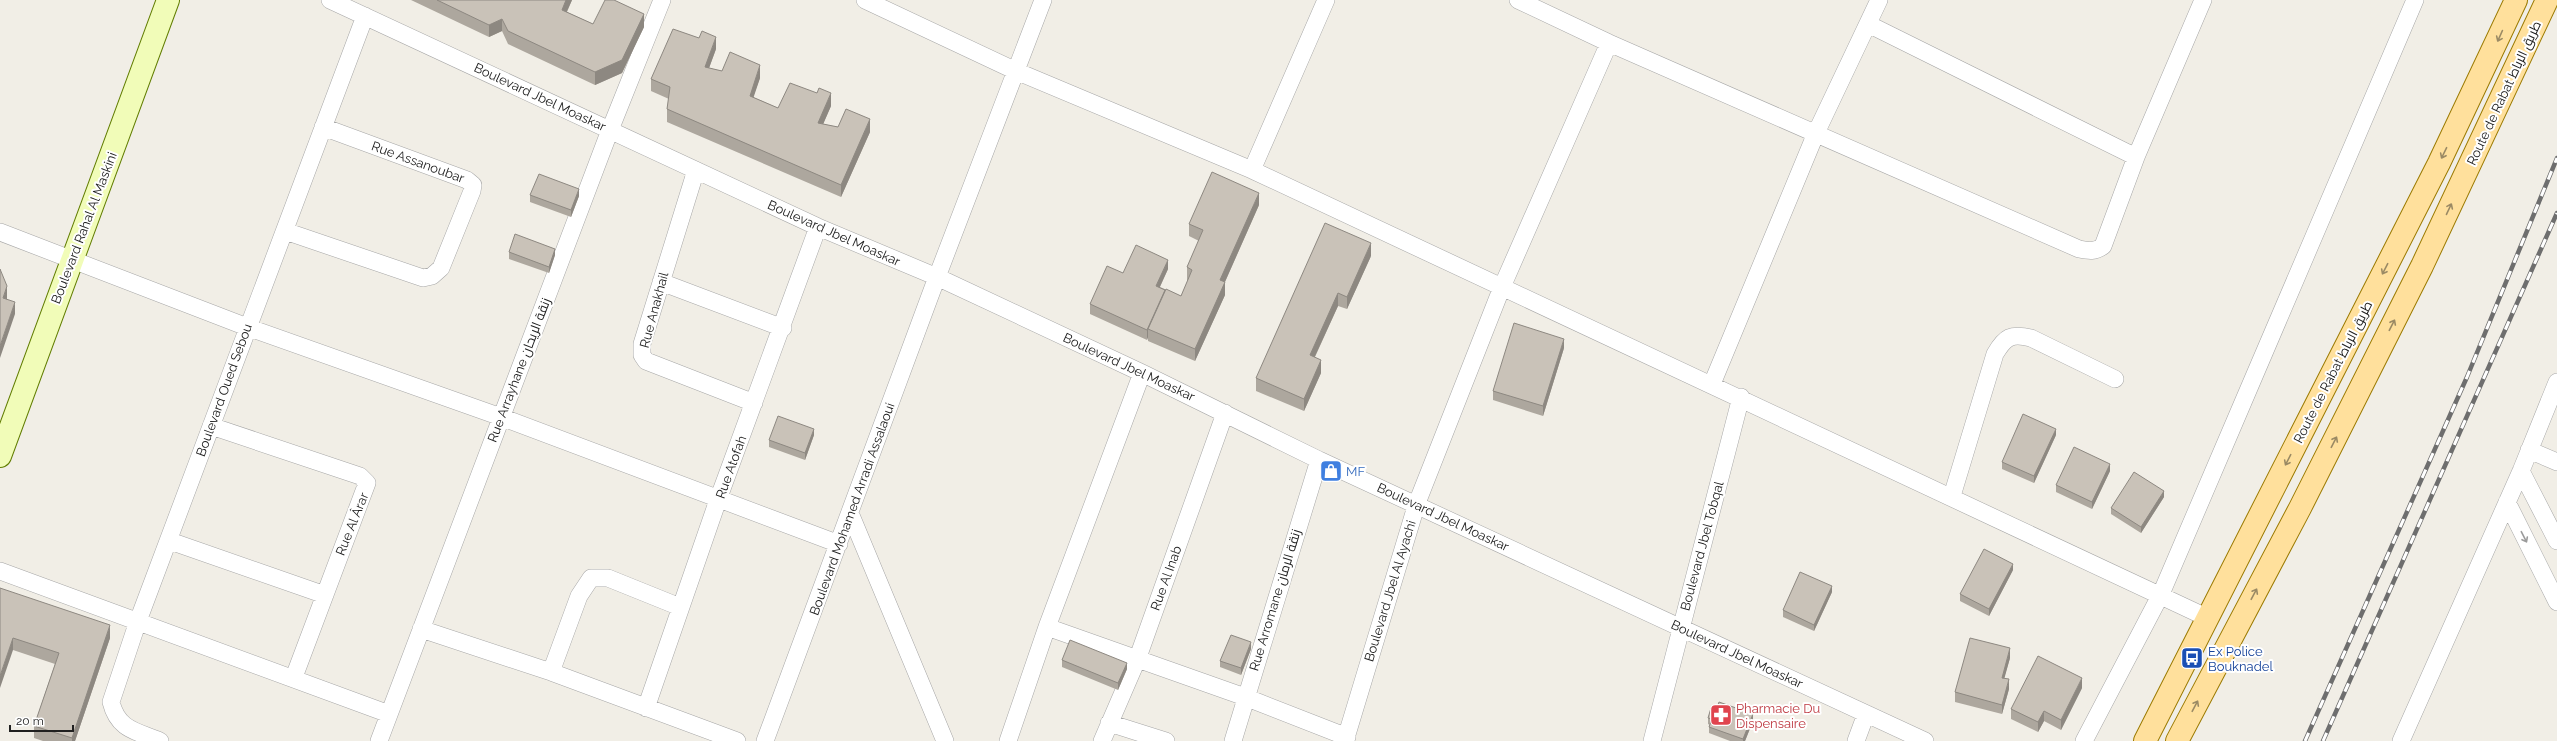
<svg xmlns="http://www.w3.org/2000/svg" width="2557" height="741" viewBox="0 0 2557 741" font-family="Raleway,Cairo,sans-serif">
  <rect width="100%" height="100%" fill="#f1eee6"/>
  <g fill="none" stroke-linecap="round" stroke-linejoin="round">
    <g stroke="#a7a7a7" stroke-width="18">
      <path id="street" d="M 330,0 L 818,227 L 937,277 L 1142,373 L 1319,460 L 1925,741
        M 865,0 L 1016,71 L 1252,170 L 2208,618
        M 1518,0 L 1609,43 L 2079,249 C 2089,251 2095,252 2103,246 L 2136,157 L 2203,0
        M 1868,24 L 2136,157
        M 696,170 L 642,344 L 642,355 L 646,361 L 754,403
        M 1252,170 L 1326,0
        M 285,231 L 423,278 L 432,276 L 441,268 L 472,191 L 473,185 L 467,180 L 323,127
        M 0,232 L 247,327 L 501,417 L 839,544
        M 661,282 L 783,328
        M 1712,384 L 1816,133 L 1879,0
        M 211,426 L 360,476 L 367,483 L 294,677
        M 2529,450 L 2557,462
        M 2521,471 L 2557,541
        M 1952,496 L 1995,354 C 2005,337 2011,333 2031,338 L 2115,379
        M 2507,502 L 2557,602
        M 850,513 L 945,741
        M 170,541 L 325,595
        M 0,571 L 389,714
        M 1047,627 L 1245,697 L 1347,737
        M 421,629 L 551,672 L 737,741
        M 551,672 L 579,596 L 591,578 L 608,578 L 680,607
        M 646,708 L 719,497 L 818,227
        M 1109,723 L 1166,741
        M 160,741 C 136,731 118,730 111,702 L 138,621 L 365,16
        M 379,741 L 610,130 L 662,0
        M 765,741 L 937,277 L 1043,0
        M 1008,741 L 1047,627 L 1142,373
        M 1102,741 L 1137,660 L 1225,413
        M 1233,741 L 1319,460
        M 1345,741 L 1417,503 L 1502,287 L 1609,43
        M 1652,741 L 1741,397
        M 1856,741 L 1866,714
        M 2084,741 L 2161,594 L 2415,0
        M 2401,741 L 2521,471 L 2557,382"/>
    </g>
    <g stroke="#617d00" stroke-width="24">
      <path id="secondary" d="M 0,456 L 168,0"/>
    </g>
    <g stroke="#9b7a00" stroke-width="24">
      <path id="primary" d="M 2145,741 L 2439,163 L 2516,0
        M 2177,741 L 2300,508 L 2422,266 L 2547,0"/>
    </g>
    <use href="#street" stroke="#fff" stroke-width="17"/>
    <use href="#secondary" stroke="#f1fcb8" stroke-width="22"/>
    <use href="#primary" stroke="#ffe09c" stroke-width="22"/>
    <g stroke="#6e6e6e" stroke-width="4.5">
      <path id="rail" d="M 2305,741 L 2467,377 L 2557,158
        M 2323,741 L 2557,213"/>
    </g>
    <use href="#rail" stroke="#fff" stroke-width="3" stroke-dasharray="9" stroke-linecap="butt"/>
  </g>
  <path fill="#ada79e" d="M 411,0 L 572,0 L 567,12 L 593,24 L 644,27 L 622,73 L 595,85 L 508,44 L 502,31 L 489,37 Z
    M 716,49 L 709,68 L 722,71 L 760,78 L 753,97 L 778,108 L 831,106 L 823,124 L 838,127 L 870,132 L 841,197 L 667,122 L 667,109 L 669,99 L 651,91 L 651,79 Z
    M 530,195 L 579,196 L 571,217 L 530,202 Z
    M 1259,205 L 1225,282 L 1225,295 L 1195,361 L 1148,341 L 1148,337 L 1147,340 L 1090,314 L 1090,304 L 1123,273 L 1168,269 L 1160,287 L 1181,296 L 1188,280 L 1187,280 L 1187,267 L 1199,241 L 1189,236 L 1189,224 Z
    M 509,252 L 555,255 L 549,273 L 509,259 Z
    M 1371,256 L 1347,309 L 1338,306 L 1315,357 L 1321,373 L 1304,411 L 1256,391 L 1256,378 Z
    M 1564,348 L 1543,416 L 1493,400 L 1493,391 Z
    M 814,435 L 805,460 L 769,447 L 769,440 Z
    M 2056,435 L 2034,483 L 2002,469 L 2002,462 Z
    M 2110,471 L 2092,509 L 2056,492 L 2056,485 Z
    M 2164,497 L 2141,533 L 2111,514 L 2111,508 Z
    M 2013,570 L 1989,616 L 1960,601 L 1960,594 Z
    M 0,588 L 110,638 L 75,741 L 43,741 L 34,738 L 34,726 L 55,664 L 13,650 Z
    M 1832,592 L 1814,631 L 1783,617 L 1783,610 Z
    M 1251,649 L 1241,675 L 1220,667 L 1220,661 Z
    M 2010,658 L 2004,678 L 2009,689 L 2002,714 L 1955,702 L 1955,692 Z
    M 1062,660 L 1127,669 L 1118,690 L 1062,667 Z
    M 2082,688 L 2061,730 L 2044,721 L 2038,732 L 2011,719 L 2011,709 Z
    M 1716,710 L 1753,721 L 1745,741 L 1730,741 L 1709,733 L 1709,727 L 1710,725 L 1708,724 L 1708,718 Z"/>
  <path fill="#8d8881" d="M 566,0 L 572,0 L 562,22 L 562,10 Z
    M 644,14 L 644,27 L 622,73 L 595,85 L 595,72 Z
    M 502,19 L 502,31 L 489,37 L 489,25 Z
    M 716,37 L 716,49 L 705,79 L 705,67 Z
    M 760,65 L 760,78 L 750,108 L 750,96 Z
    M 831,93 L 831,106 L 818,136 L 818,123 Z
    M 870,119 L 870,132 L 841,197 L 841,185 Z
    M 579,189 L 579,196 L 571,217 L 571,210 Z
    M 1259,193 L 1259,205 L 1220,293 L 1220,280 Z
    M 1371,243 L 1371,256 L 1347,309 L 1347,297 Z
    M 555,249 L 555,255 L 549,273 L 549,267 Z
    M 1168,260 L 1168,269 L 1156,295 L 1156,286 Z
    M 1225,282 L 1225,295 L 1195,361 L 1195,349 Z
    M 7,286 L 7,299 L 3,310 L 3,298 Z
    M 1165,290 L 1148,329 L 1148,337 L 1147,340 L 1147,330 Z
    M 1338,293 L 1338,306 L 1310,367 L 1310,355 Z
    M 15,302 L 15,314 L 0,358 L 0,346 Z
    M 1564,339 L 1564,348 L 1543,416 L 1543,406 Z
    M 1321,360 L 1321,373 L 1304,411 L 1304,399 Z
    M 814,429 L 814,435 L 805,460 L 805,453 Z
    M 2056,429 L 2056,435 L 2034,483 L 2034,476 Z
    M 2110,464 L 2110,471 L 2092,509 L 2092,502 Z
    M 2164,491 L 2164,497 L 2141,533 L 2141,527 Z
    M 2013,564 L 2013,570 L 1989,616 L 1989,609 Z
    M 1832,586 L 1832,592 L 1814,631 L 1814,625 Z
    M 110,625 L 110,638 L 75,741 L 72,741 L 72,738 Z
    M 13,638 L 13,650 L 0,688 L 0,676 Z
    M 1251,642 L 1251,649 L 1241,675 L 1241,668 Z
    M 2010,648 L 2010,658 L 2002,687 L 2002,678 Z
    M 1127,663 L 1127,669 L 1118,690 L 1118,683 Z
    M 2082,678 L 2082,688 L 2061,730 L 2061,720 Z
    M 2009,679 L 2009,689 L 2002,714 L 2002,705 Z
    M 2044,711 L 2044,721 L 2038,732 L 2038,722 Z
    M 1753,714 L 1753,721 L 1745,741 L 1743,741 L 1743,739 Z"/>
  <path fill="#c9c2b8" stroke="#8d8881" d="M 437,0 L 566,0 L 562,10 L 593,24 L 605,0 L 614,0 L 644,14 L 622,60 L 595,72 L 508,31 L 502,19 L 489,25 Z
    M 673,29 L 699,38 L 702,31 L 716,37 L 705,67 L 722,71 L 730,52 L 760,65 L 750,96 L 778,108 L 790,83 L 817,93 L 819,88 L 831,93 L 818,123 L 838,127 L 846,109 L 870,119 L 841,185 L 667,109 L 670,87 L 651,79 Z
    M 1212,172 L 1259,193 L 1220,280 L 1225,282 L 1195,349 L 1148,329 L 1166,289 L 1181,296 L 1192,270 L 1187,267 L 1203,230 L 1189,224 Z
    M 539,174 L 579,189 L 571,210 L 530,195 Z
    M 1325,223 L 1371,243 L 1347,297 L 1338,293 L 1310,355 L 1321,360 L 1304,399 L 1256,378 Z
    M 515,234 L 555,249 L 549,267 L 509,252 Z
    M 1136,245 L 1168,260 L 1156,286 L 1165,290 L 1147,330 L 1090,304 L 1107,266 L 1123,273 Z
    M 0,269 L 7,286 L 3,298 L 15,302 L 0,346 Z
    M 1514,323 L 1564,339 L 1543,406 L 1493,391 Z
    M 2023,414 L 2056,429 L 2034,476 L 2002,462 Z
    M 778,416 L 814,429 L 805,453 L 769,440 Z
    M 2074,447 L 2110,464 L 2092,502 L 2056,485 Z
    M 2134,472 L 2164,491 L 2141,527 L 2111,508 Z
    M 1984,549 L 2013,564 L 1989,609 L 1960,594 Z
    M 1800,572 L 1832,586 L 1814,625 L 1783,610 Z
    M 0,588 L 110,625 L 72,738 L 34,726 L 59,653 L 13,638 L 0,676 Z
    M 1231,635 L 1251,642 L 1241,668 L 1220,661 Z
    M 1970,638 L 2010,648 L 2002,678 L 2009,679 L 2002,705 L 1955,692 Z
    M 1070,640 L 1127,663 L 1118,683 L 1062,660 Z
    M 2038,656 L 2082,678 L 2061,720 L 2044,711 L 2038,722 L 2011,709 Z
    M 1719,702 L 1753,714 L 1743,739 L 1709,727 L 1712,719 L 1708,718 L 1711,708 L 1716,710 Z"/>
  <defs><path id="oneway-shaft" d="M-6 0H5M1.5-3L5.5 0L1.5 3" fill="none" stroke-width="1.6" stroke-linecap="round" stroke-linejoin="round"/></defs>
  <g stroke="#9b8a64">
    <use href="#oneway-shaft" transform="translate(2500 36) rotate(114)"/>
    <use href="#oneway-shaft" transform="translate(2444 153) rotate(116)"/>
    <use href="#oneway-shaft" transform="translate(2449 209) rotate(-65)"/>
    <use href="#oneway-shaft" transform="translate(2385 269) rotate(117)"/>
    <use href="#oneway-shaft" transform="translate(2392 325) rotate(-63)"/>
    <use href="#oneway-shaft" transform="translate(2334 442) rotate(-63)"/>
    <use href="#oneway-shaft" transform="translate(2288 460) rotate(117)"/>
    <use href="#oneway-shaft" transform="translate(2254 594) rotate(-62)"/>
    <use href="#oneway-shaft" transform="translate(2195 706) rotate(-62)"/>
  </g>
  <use stroke="#9b9b9b" href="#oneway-shaft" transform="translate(2524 537) rotate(63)"/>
  <defs>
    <g id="shop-square" transform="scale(1.15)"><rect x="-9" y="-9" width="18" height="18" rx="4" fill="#3f7fe0" stroke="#fff"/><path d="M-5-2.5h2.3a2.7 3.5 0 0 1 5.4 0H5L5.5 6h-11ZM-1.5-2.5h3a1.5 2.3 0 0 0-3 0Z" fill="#fff"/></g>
    <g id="bus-square" transform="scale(1.15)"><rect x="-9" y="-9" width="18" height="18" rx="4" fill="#1a4fb4" stroke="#fff"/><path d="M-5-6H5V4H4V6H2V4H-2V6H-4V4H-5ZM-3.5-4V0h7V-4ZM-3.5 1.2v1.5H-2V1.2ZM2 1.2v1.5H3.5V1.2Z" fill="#fff"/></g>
    <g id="pharmacy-square" transform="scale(1.15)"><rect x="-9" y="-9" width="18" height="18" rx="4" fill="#e0444e" stroke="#fff"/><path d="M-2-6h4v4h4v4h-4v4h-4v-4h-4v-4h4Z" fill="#fff"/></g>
  </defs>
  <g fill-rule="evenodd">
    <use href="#shop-square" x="1331" y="471"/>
    <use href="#bus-square" x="2192" y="658"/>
    <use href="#pharmacy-square" x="1721" y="715"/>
  </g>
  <g text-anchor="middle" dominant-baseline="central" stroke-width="4" stroke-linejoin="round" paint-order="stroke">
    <g font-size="13" fill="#202020" stroke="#fff">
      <text transform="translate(2504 93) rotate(-65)">Route de Rabat طريق الرباط</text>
      <text transform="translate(540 97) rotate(25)">Boulevard Jbel Moaskar</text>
      <text transform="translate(418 162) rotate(20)">Rue Assanoubar</text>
      <text transform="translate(84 228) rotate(-69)">Boulevard Rahal Al Maskini</text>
      <text transform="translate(834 233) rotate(24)">Boulevard Jbel Moaskar</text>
      <text transform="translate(654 310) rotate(-75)">Rue Anakhail</text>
      <text transform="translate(1129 367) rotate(25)">Boulevard Jbel Moaskar</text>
      <text transform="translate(519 370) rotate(-69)">Rue Arrayhane زنقة الريحان</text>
      <text transform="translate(2333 372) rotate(-63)">Route de Rabat طريق الرباط</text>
      <text transform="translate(224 390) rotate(-70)">Boulevard Oued Sebou</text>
      <text transform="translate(731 467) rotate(-70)">Rue Atofah</text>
      <text transform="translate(852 509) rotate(-70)">Boulevard Mohamed Arradi Assalaoui</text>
      <text transform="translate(1443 517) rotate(25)">Boulevard Jbel Moaskar</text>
      <text transform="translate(352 524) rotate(-68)">Rue Al Ârar</text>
      <text transform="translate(1702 546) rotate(-75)">Boulevard Jbel Tobqal</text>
      <text transform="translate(1166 578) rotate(-70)">Rue Al Inab</text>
      <text transform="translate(1390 591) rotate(-73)">Boulevard Jbel Al Ayachi</text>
      <text transform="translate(1275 600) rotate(-73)">Rue Arromane زنقة الرمان</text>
      <text transform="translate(1737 654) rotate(25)">Boulevard Jbel Moaskar</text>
    </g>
    <g font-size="13" fill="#366cbe" stroke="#fff" text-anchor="start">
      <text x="1346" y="471">MF</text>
    </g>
    <g font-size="13" fill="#164399" stroke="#fff" text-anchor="start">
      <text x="2208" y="651">Ex Police<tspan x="2208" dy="15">Bouknadel</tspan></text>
    </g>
    <g font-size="13" fill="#be3a42" stroke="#fff" text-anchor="start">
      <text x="1736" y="708">Pharmacie Du<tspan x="1736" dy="15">Dispensaire</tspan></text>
    </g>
  </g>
  <path d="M10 725v6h63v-6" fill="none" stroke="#202020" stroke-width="2"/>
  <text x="16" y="725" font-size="12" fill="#202020" stroke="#ffffff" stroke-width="3" paint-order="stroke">20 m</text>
</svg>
